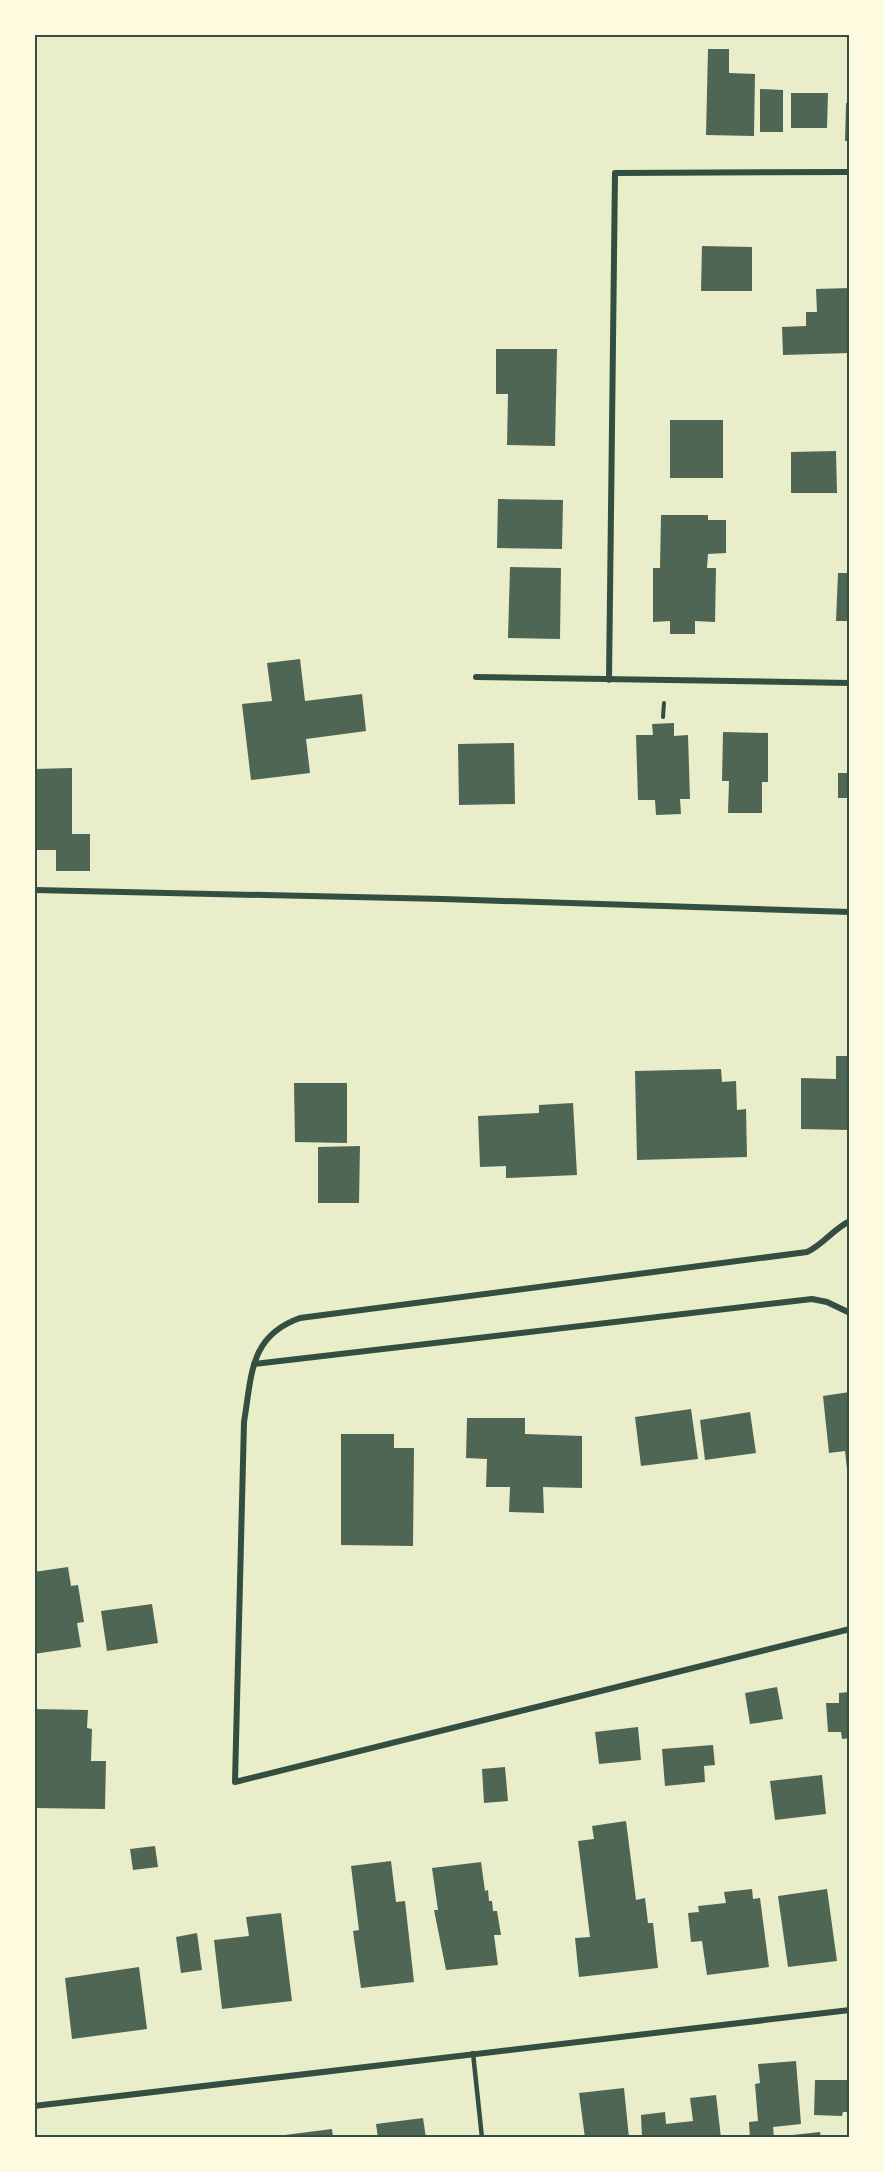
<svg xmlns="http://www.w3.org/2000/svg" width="884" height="2172" viewBox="0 0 884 2172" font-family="'Golos Text',sans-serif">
  <rect width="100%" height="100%" fill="#e9edc9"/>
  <path fill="#4f6655" d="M 708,49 L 729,49 L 729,73 L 755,74 L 754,136 L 706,135 Z
    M 760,89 L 783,90 L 783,132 L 760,132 Z
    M 791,93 L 828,93 L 827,128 L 791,128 Z
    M 846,103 L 850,103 L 850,141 L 845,141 Z
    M 702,246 L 752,247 L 752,291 L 701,291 Z
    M 850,288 L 850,353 L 783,355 L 782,327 L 806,326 L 806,312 L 817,312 L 816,289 Z
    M 496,349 L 557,349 L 555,446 L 507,445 L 508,394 L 496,394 Z
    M 670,420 L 723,420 L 723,478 L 670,478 Z
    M 836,451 L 837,493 L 791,493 L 791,452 Z
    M 498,499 L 563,500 L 562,549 L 497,548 Z
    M 661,515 L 708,515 L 708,520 L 726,520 L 726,553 L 708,554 L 707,568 L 716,568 L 715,622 L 695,621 L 695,634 L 670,634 L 670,621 L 653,622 L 653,568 L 660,568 Z
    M 510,567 L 561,568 L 560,639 L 508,638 Z
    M 838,573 L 850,573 L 850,621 L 836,621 Z
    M 300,659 L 305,701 L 362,694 L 366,731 L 306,739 L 310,773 L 251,780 L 242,704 L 272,701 L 267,663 Z
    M 674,723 L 674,736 L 688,735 L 690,799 L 680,799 L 681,814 L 656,815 L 655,800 L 638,800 L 636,735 L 653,735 L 652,724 Z
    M 723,732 L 768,733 L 768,782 L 762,782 L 762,813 L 728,813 L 729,781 L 722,781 Z
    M 514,743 L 515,804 L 459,805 L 458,744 Z
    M 72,768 L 72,834 L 90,834 L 90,871 L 56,871 L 56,850 L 34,850 L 34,769 Z
    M 838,773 L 850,773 L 850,798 L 838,798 Z
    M 847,807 L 850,807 L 850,851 L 847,851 Z
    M 836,1056 L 850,1056 L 850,1130 L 801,1129 L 801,1078 L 836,1079 Z
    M 721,1069 L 722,1082 L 736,1081 L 737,1110 L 746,1109 L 747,1157 L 637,1160 L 635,1071 Z
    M 294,1083 L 347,1083 L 347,1143 L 295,1142 Z
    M 573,1103 L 577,1175 L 506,1178 L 506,1166 L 480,1167 L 478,1116 L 539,1113 L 539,1105 Z
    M 360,1146 L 359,1203 L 318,1203 L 318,1147 Z
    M 850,1392 L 850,1469 L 847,1469 L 845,1451 L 829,1453 L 823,1396 Z
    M 691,1409 L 698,1459 L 641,1466 L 635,1417 Z
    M 750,1412 L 756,1453 L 705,1460 L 700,1420 Z
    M 467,1418 L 525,1418 L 525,1434 L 582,1436 L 582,1488 L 543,1487 L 544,1513 L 509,1512 L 510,1487 L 486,1487 L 487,1459 L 466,1458 Z
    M 341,1434 L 394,1434 L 394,1448 L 414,1448 L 413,1546 L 341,1545 Z
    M 68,1567 L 71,1586 L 78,1585 L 84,1622 L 77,1623 L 81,1647 L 34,1654 L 34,1572 Z
    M 152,1604 L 158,1643 L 107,1651 L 101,1611 Z
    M 777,1687 L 783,1719 L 750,1724 L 745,1693 Z
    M 850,1692 L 850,1738 L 842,1739 L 841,1732 L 828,1732 L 826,1703 L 839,1703 L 839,1693 Z
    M 34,1709 L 88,1710 L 87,1728 L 92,1729 L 91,1761 L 106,1761 L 105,1809 L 34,1808 Z
    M 638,1727 L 641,1760 L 599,1764 L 595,1732 Z
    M 713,1745 L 715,1765 L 704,1766 L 705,1782 L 665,1786 L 662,1749 Z
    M 505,1767 L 508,1801 L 484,1803 L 482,1769 Z
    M 822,1775 L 826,1814 L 775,1820 L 770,1781 Z
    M 847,1776 L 850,1776 L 850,1827 L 847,1827 Z
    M 626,1821 L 636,1900 L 645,1898 L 648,1923 L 653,1923 L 658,1968 L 579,1977 L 575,1938 L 590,1937 L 578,1841 L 594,1839 L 592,1826 Z
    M 155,1846 L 158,1867 L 133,1870 L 130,1849 Z
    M 391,1861 L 396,1902 L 405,1901 L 414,1982 L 361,1988 L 353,1931 L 359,1930 L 351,1866 Z
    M 481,1862 L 485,1891 L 488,1890 L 489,1901 L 492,1901 L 493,1911 L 497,1911 L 501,1935 L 494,1935 L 498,1965 L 446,1970 L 434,1910 L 438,1910 L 432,1868 Z
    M 752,1889 L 753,1899 L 760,1898 L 769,1967 L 707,1975 L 702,1941 L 691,1942 L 688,1913 L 699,1912 L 698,1906 L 726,1903 L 724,1892 Z
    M 827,1889 L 837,1961 L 788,1967 L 778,1896 Z
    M 281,1913 L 292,2001 L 222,2009 L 214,1940 L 249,1936 L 246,1917 Z
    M 197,1933 L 202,1970 L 181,1973 L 176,1937 Z
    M 139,1967 L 147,2029 L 72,2039 L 65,1978 Z
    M 796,2061 L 801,2124 L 773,2127 L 774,2138 L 750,2138 L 749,2122 L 758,2121 L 755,2084 L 760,2083 L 758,2064 Z
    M 815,2080 L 850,2080 L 850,2112 L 843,2112 L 842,2116 L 814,2115 Z
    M 624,2088 L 629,2138 L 585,2138 L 579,2093 Z
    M 716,2095 L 721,2138 L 642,2138 L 641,2115 L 665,2112 L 666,2124 L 693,2121 L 690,2098 Z
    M 423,2118 L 426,2138 L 378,2138 L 376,2124 Z
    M 332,2129 L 333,2138 L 277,2138 L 277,2136 Z
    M 820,2132 L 821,2138 L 783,2138 L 783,2136 Z"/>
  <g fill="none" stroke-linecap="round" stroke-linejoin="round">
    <path stroke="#344e41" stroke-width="4" d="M 663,717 L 664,703"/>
    <path stroke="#344e41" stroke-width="4.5" d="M 473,2053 L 482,2138"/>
    <path stroke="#344e41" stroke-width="6" d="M 476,677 L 850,683
      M 609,680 L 615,173 L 850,172
      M 34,890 L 443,899 L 850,912
      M 850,1221 C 833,1229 823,1245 807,1252 L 300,1318 C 249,1336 252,1375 244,1422 L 235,1782 L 850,1629
      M 254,1364 L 812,1299 L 827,1302 L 850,1313
      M 34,2106 L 850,2010"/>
  </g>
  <rect width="884" height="2172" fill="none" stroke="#fefae0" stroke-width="72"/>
  <rect x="36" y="36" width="812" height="2100" fill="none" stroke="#344e41" stroke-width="2"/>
</svg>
